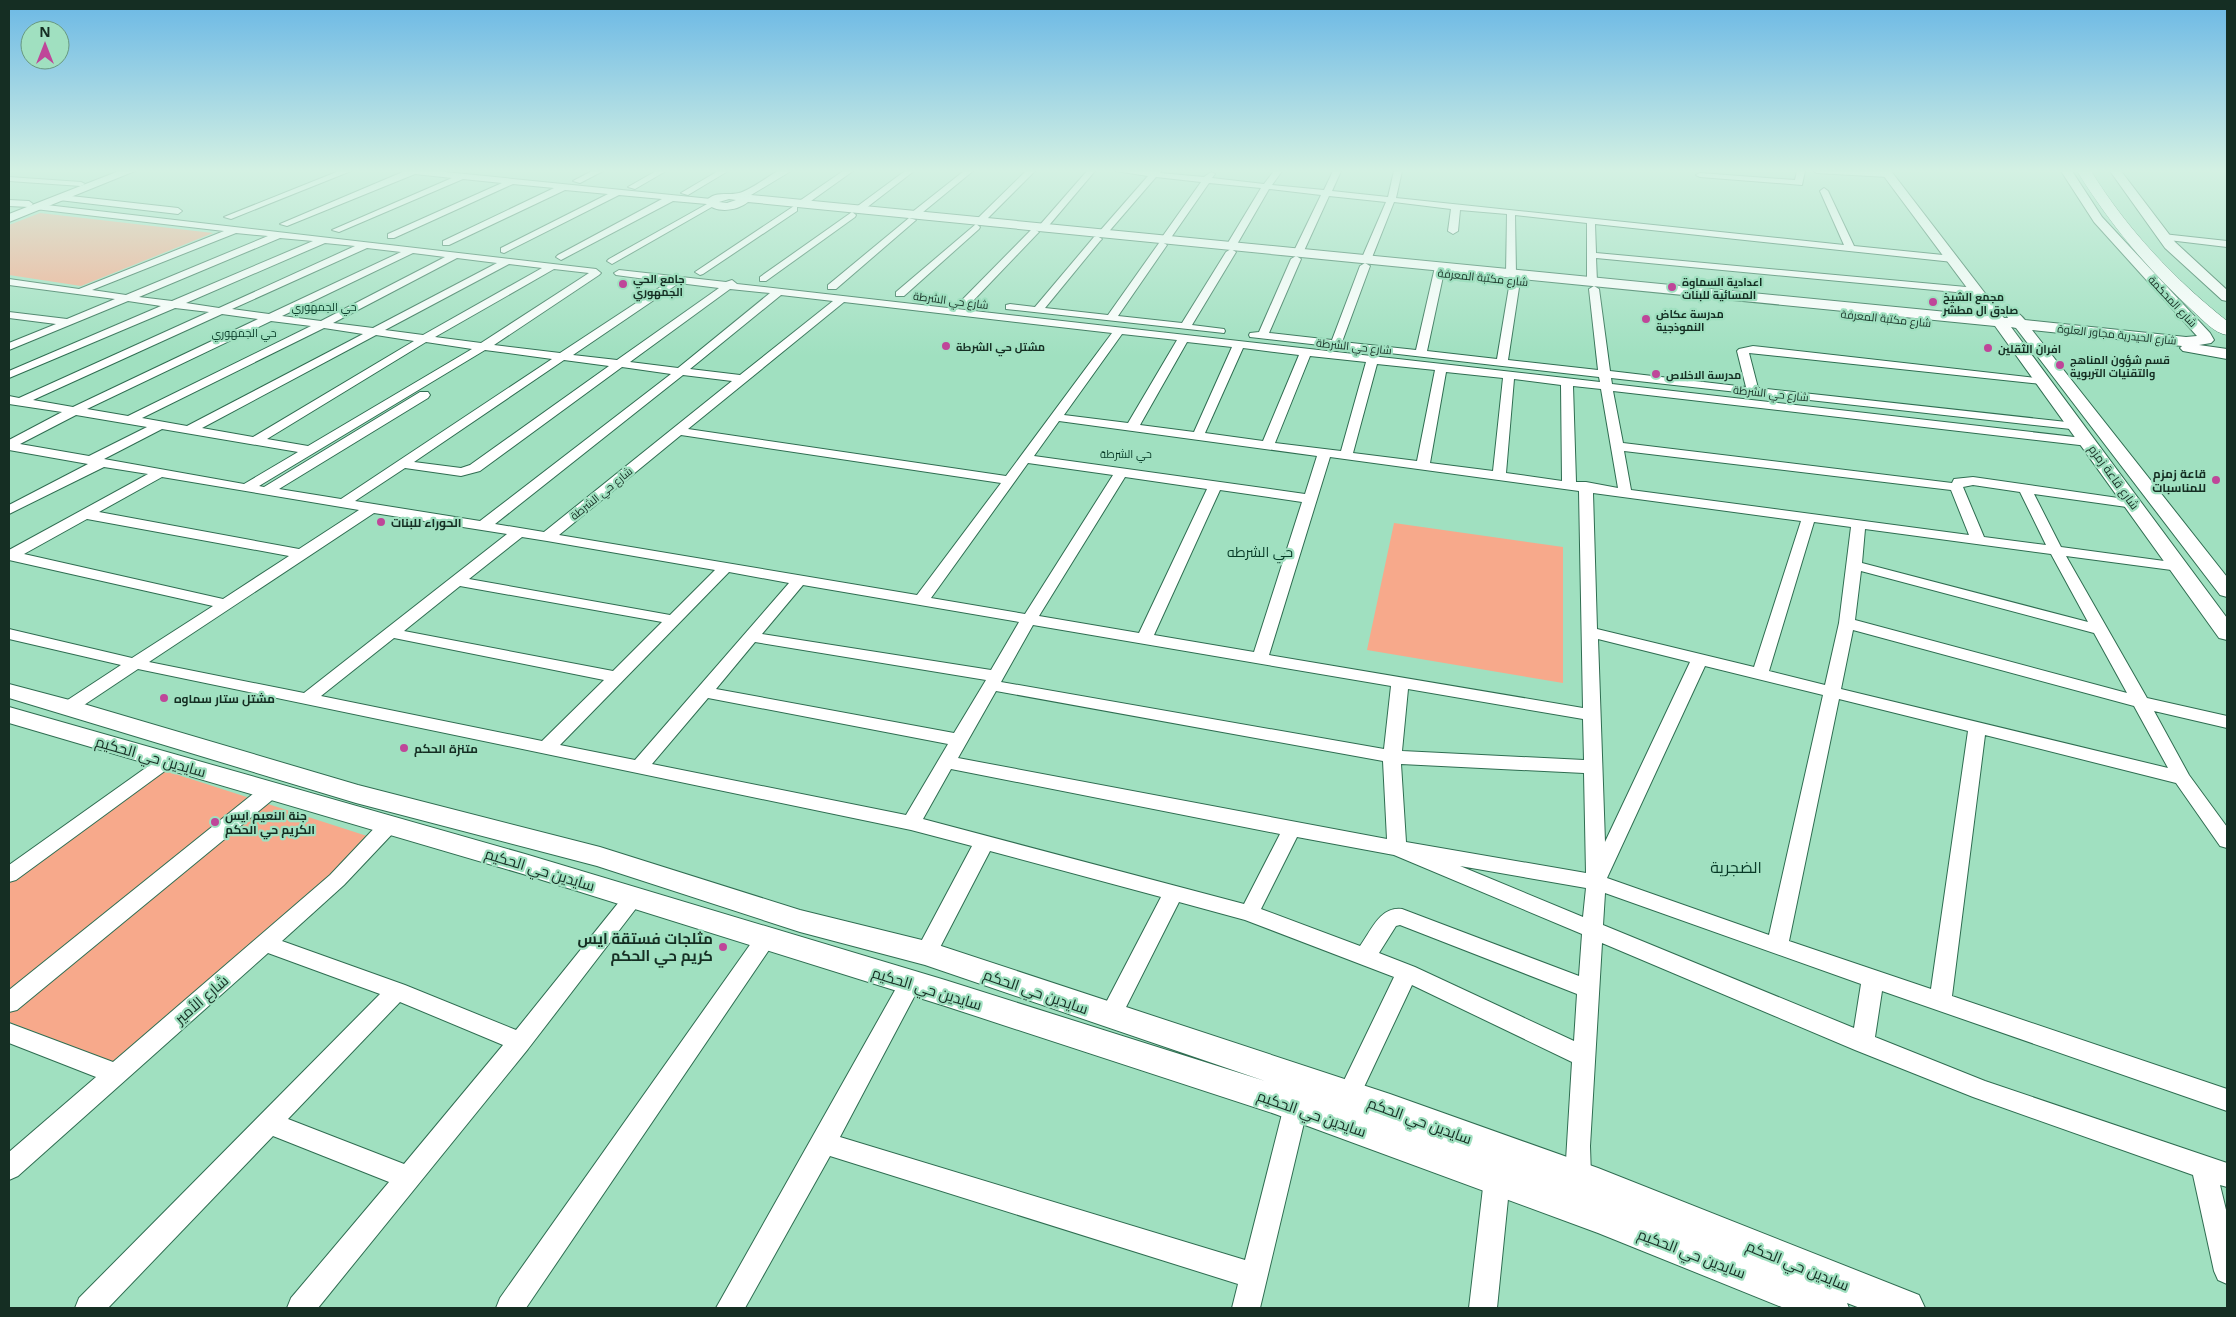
<svg xmlns="http://www.w3.org/2000/svg" width="2236" height="1317" viewBox="0 0 2236 1317" font-family="'Noto Sans',Cairo,sans-serif">
  <rect width="100%" height="100%" fill="#a0e0c0"/>
  <path fill="#f7a98b" d="M 40,213 L 213,233 L 81,286 L 9,275 L 9,225 Z
    M 1394,523 L 1563,547 L 1563,683 L 1367,650 Z
    M 163,770 L 367,836 L 357,851 L 118,1064 L 9,1022 L 9,881 Z"/>
  <g fill="none" stroke-linecap="round" stroke-linejoin="round">
    <g stroke="#2f6d51" stroke-width="2">
      <path id="street" d="M 339,171 L 351,171 L 231,219 L 224,217 Z
        M 405,171 L 435,171 L 711,199 L 717,204 L 612,264 L 607,261 L 609,259 L 707,204 L 673,201 L 561,260 L 556,257 L 558,255 L 662,199 L 619,195 L 504,253 L 501,252 L 501,248 L 608,194 L 565,190 L 449,245 L 443,245 L 443,241 L 554,188 L 513,184 L 394,238 L 388,238 L 388,234 L 502,183 L 463,179 L 339,232 L 332,230 L 452,178 L 415,174 L 287,226 L 280,224 Z
        M 592,171 L 603,171 L 580,183 L 573,181 Z
        M 656,171 L 666,171 L 635,189 L 628,187 Z
        M 718,171 L 728,171 L 688,195 L 681,193 Z
        M 843,171 L 853,171 L 804,206 L 798,206 L 798,202 Z
        M 905,171 L 914,171 L 861,212 L 855,212 L 855,208 Z
        M 964,171 L 973,171 L 917,217 L 911,217 L 911,213 Z
        M 1026,171 L 1035,171 L 983,223 L 977,223 L 977,219 Z
        M 1087,171 L 1095,171 L 1045,230 L 1039,230 L 1039,226 Z
        M 1116,171 L 1161,171 L 1160,173 L 1204,177 L 1211,172 L 1215,174 L 1212,178 L 1264,184 L 1274,171 L 1282,171 L 1272,185 L 1324,190 L 1333,171 L 1341,171 L 1332,191 L 1388,197 L 1394,171 L 1402,171 L 1396,198 L 1844,245 L 1820,191 L 1824,188 L 1828,191 L 1854,246 L 1953,256 L 1958,259 L 1953,262 L 1595,224 L 1596,253 L 1977,288 L 1982,291 L 1977,294 L 1596,258 L 1597,282 L 1592,285 L 1587,282 L 1587,223 L 1515,215 L 1516,274 L 1511,277 L 1506,274 L 1507,214 L 1460,210 L 1458,231 L 1453,234 L 1448,231 L 1451,209 L 1394,202 L 1371,260 L 1366,263 L 1361,260 L 1386,202 L 1329,196 L 1303,253 L 1298,256 L 1293,253 L 1321,195 L 1269,189 L 1236,246 L 1231,249 L 1226,246 L 1261,188 L 1209,183 L 1168,242 L 1165,243 L 1160,240 L 1201,182 L 1156,177 L 1105,236 L 1102,237 L 1097,234 L 1099,232 L 1148,176 Z
        M 1797,171 L 1805,171 L 1802,185 L 1700,177 L 1696,175 L 1700,173 L 1795,180 Z
        M 1813,171 C 1828,171 1882,168 1892,175 L 1888,177 L 1817,173 Z
        M 9,177 L 81,182 L 85,184 L 81,186 L 9,181 Z
        M 62,195 L 178,208 L 182,211 L 178,214 L 59,200 L 59,196 Z
        M 9,200 L 29,201 L 33,204 L 29,207 L 9,206 Z
        M 38,204 L 596,269 L 601,273 L 599,275 L 494,345 L 560,353 L 668,282 L 616,275 L 614,273 L 619,270 L 726,282 L 732,280 L 737,284 L 1600,382 L 1599,377 L 1250,337 L 1249,335 L 1250,333 L 1259,332 L 1291,259 L 1296,256 L 1301,259 L 1269,333 L 1332,340 L 1360,266 L 1365,263 L 1370,266 L 1342,342 L 1416,350 L 1435,267 L 1440,264 L 1445,267 L 1427,351 L 1497,359 L 1510,281 L 1515,278 L 1520,281 L 1508,360 L 1598,370 L 1589,289 L 1594,286 L 1599,289 L 1610,371 L 1746,387 L 1737,351 L 1739,349 L 1753,346 L 2046,379 L 2048,381 L 2046,383 L 2042,384 L 1749,353 L 1758,388 L 2076,423 L 2080,424 L 2082,427 L 2080,430 L 1611,378 L 1612,384 L 2092,439 L 2094,442 L 2092,445 L 2088,446 L 1613,391 L 1623,443 L 1952,483 L 1954,479 L 1973,477 L 2139,501 L 2141,504 L 2134,508 L 2034,494 L 2061,547 L 2179,563 L 2184,564 L 2186,567 L 2184,570 L 2179,571 L 2066,556 L 2147,698 L 2227,716 L 2227,728 L 2154,711 L 2189,775 L 2227,827 L 2227,848 L 2220,846 L 2176,783 L 1985,735 L 1952,996 L 2227,1089 L 2227,1111 L 1882,991 L 1875,1037 L 1985,1081 L 2227,1163 L 2227,1187 L 2220,1185 L 2227,1214 L 2227,1284 L 2218,1280 L 2214,1271 L 2193,1175 L 1973,1097 L 1855,1050 L 1602,943 L 1590,1146 L 1591,1177 L 1587,1185 L 1578,1189 L 1569,1185 L 1565,1177 L 1572,1062 L 1412,985 L 1357,1102 L 1349,1106 L 1341,1102 L 1337,1095 L 1394,977 L 1245,920 L 1179,902 L 1118,1023 L 1110,1025 L 1102,1023 L 1099,1016 L 1161,897 L 990,851 L 934,959 L 926,962 L 918,959 L 915,953 L 972,846 L 911,830 L 138,669 L 75,711 L 69,713 L 63,711 L 60,707 L 63,703 L 121,665 L 9,639 L 9,629 L 132,658 L 213,606 L 9,560 L 9,550 L 148,474 L 104,467 L 9,514 L 9,505 L 88,464 L 9,450 L 9,440 L 62,412 L 9,404 L 9,396 L 19,398 L 209,312 L 175,308 L 9,378 L 9,371 L 161,306 L 128,301 L 9,350 L 9,343 L 56,324 L 9,318 L 9,312 L 67,319 L 115,299 L 9,285 L 9,279 L 79,289 L 224,231 L 35,209 L 35,205 ZM 236,233 L 268,236 L 126,295 L 92,290 ZM 280,238 L 313,241 L 172,301 L 139,297 ZM 325,243 L 355,246 L 219,308 L 186,303 ZM 367,248 L 401,252 L 269,314 L 232,309 ZM 413,253 L 445,257 L 321,321 L 282,316 ZM 457,258 L 497,263 L 373,328 L 333,323 ZM 509,264 L 542,268 L 423,335 L 385,330 ZM 554,269 L 589,273 L 481,343 L 435,337 ZM 679,283 L 719,288 L 617,360 L 573,355 ZM 730,289 L 770,293 L 678,368 L 630,362 ZM 781,295 L 833,301 L 740,375 L 690,369 ZM 844,302 L 1112,333 L 1006,476 L 688,429 ZM 222,314 L 258,319 L 73,407 L 33,400 ZM 271,321 L 311,326 L 128,416 L 87,409 ZM 324,328 L 363,334 L 187,426 L 142,418 ZM 1122,334 L 1177,340 L 1128,423 L 1064,415 ZM 376,335 L 414,341 L 253,437 L 202,428 ZM 426,342 L 472,349 L 308,446 L 267,439 ZM 1187,342 L 1232,347 L 1194,432 L 1140,425 ZM 1243,348 L 1299,355 L 1263,441 L 1205,433 ZM 485,350 L 552,359 L 341,499 L 279,489 L 428,398 L 430,395 L 428,392 L 420,392 L 264,487 L 259,486 ZM 1310,356 L 1366,362 L 1341,451 L 1275,443 ZM 564,360 L 609,366 L 470,465 L 461,468 L 414,462 ZM 1377,364 L 1435,370 L 1417,461 L 1353,453 ZM 622,367 L 671,374 L 480,521 L 355,501 L 405,468 L 461,476 L 480,471 ZM 1446,372 L 1503,378 L 1493,471 L 1430,463 ZM 683,375 L 732,381 L 544,532 L 495,524 ZM 1514,379 L 1561,385 L 1562,481 L 1506,473 ZM 1573,386 L 1601,389 L 1618,488 L 1586,482 L 1576,482 ZM 76,415 L 147,427 L 89,456 L 20,444 ZM 1059,421 L 1317,456 L 1305,494 L 1034,456 ZM 162,429 L 298,452 L 244,484 L 104,459 ZM 681,435 L 1001,483 L 917,595 L 559,535 ZM 1624,451 L 1951,490 L 1969,535 L 1631,490 ZM 1330,457 L 1579,491 L 1583,708 L 1269,655 ZM 1028,463 L 1113,475 L 1025,614 L 931,598 ZM 162,477 L 359,510 L 299,549 L 99,512 ZM 1125,477 L 1207,489 L 1139,633 L 1039,616 ZM 1973,485 L 2020,492 L 2046,545 L 1984,537 L 1963,487 ZM 1220,490 L 1302,502 L 1254,652 L 1154,635 ZM 1593,493 L 1801,521 L 1754,667 L 1597,629 ZM 374,513 L 507,534 L 304,693 L 149,662 ZM 87,519 L 289,556 L 223,599 L 24,554 ZM 1814,522 L 1851,527 L 1839,623 L 1825,685 L 1769,671 ZM 1865,529 L 2051,554 L 2088,622 L 1862,563 ZM 522,537 L 547,541 L 715,570 L 670,615 L 469,579 ZM 1861,571 L 2094,633 L 2127,693 L 1855,620 ZM 729,572 L 789,583 L 635,760 L 560,745 ZM 803,585 L 1019,622 L 991,670 L 762,634 ZM 460,586 L 662,622 L 613,671 L 404,631 ZM 1033,625 L 1391,686 L 1384,749 L 1001,682 ZM 1853,630 L 2134,706 L 2168,768 L 1841,689 ZM 394,638 L 604,680 L 542,741 L 321,696 ZM 1598,639 L 1690,662 L 1605,842 ZM 755,642 L 986,680 L 954,733 L 716,689 ZM 1705,666 L 1823,695 L 1769,935 L 1607,878 ZM 1408,689 L 1583,719 L 1584,760 L 1402,751 ZM 996,691 L 1383,761 L 1387,839 L 958,758 ZM 708,698 L 948,744 L 906,815 L 652,764 ZM 1839,699 L 1968,731 L 1931,989 L 1789,941 ZM 1401,764 L 1584,773 L 1586,873 L 1406,842 ZM 951,769 L 1280,834 L 1244,904 L 923,819 ZM 1297,837 L 1394,855 L 1582,934 L 1579,976 L 1402,909 C 1380,906 1371,931 1360,946 L 1261,909 ZM 1460,866 L 1586,888 L 1583,917 ZM 1605,893 L 1861,984 L 1854,1028 L 1603,925 ZM 1400,925 L 1577,994 L 1574,1041 L 1415,967 L 1379,953 L 1396,926 Z
        M 794,206 L 797,207 L 797,211 L 703,274 L 700,275 L 695,272 Z
        M 852,212 L 856,215 L 855,217 L 766,281 L 760,281 L 760,277 Z
        M 909,218 L 916,220 L 836,289 L 828,289 L 828,285 Z
        M 976,224 L 980,227 L 979,229 L 904,296 L 896,296 L 896,292 Z
        M 1034,229 L 1039,232 L 1037,234 L 970,304 L 962,304 L 962,300 L 1031,230 Z
        M 2163,234 L 2227,241 L 2227,247 L 2160,239 L 2160,235 Z
        M 1097,236 L 1102,239 L 1100,241 L 1045,308 L 1108,315 L 1159,243 L 1162,242 L 1167,245 L 1118,316 L 1182,323 L 1226,252 L 1231,249 L 1236,252 L 1192,325 L 1224,329 L 1225,331 L 1224,333 L 1006,309 L 1006,305 L 1010,304 L 1035,307 L 1094,237 Z
        M 167,755 L 173,757 L 176,761 L 173,765 L 16,880 L 9,882 L 9,865 L 161,757 Z
        M 270,785 L 277,786 L 279,791 L 277,796 L 17,1010 L 9,1012 L 9,990 L 263,786 Z
        M 389,818 L 396,820 L 399,825 L 396,830 L 344,885 L 282,941 L 405,985 L 516,1030 L 627,892 L 634,890 L 641,892 L 644,898 L 528,1049 L 318,1308 L 287,1308 L 291,1298 L 389,1182 L 273,1136 L 108,1308 L 75,1308 L 79,1298 L 380,994 L 268,953 L 18,1176 L 9,1180 L 9,1152 L 96,1077 L 9,1043 L 9,1023 L 113,1062 L 330,875 L 382,820 ZM 400,1002 L 503,1045 L 404,1164 L 288,1119 Z
        M 766,930 L 773,932 L 776,938 L 773,944 L 526,1308 L 496,1308 L 500,1298 L 759,932 Z
        M 911,973 L 919,976 L 922,982 L 840,1137 L 1245,1260 L 1284,1106 L 1288,1098 L 1296,1095 L 1304,1098 L 1308,1106 L 1260,1308 L 1232,1308 L 1238,1284 L 830,1156 L 745,1308 L 716,1308 L 903,976 Z
        M 1497,1167 L 1506,1171 L 1510,1179 L 1497,1308 L 1469,1308 L 1484,1179 L 1488,1171 Z"/>
    </g>
    <g stroke="#2f6d51" stroke-width="2">
      <path id="secondary" d="M 119,171 L 135,171 L 9,222 L 9,214 Z
        M 778,171 L 791,171 L 751,195 L 1988,316 L 1880,171 L 1891,171 L 2004,318 L 2008,318 L 2007,316 L 2009,313 C 2017,311 2020,314 2025,320 L 2186,337 L 2197,336 L 2094,222 L 2061,171 L 2072,171 L 2102,217 L 2210,333 L 2214,340 L 2211,343 L 2199,345 L 2227,349 L 2227,359 L 2183,351 L 2180,348 L 2182,346 L 2032,330 L 2227,577 L 2227,597 L 2220,595 L 2016,328 L 2011,327 L 2227,618 L 2227,640 L 2219,638 L 1995,326 L 748,202 C 737,211 716,214 705,202 C 715,190 726,196 739,193 C 750,190 767,177 778,171 ZM 729,199 L 736,200 L 727,203 L 719,202 Z
        M 2110,171 L 2121,171 L 2175,242 L 2227,290 L 2227,301 L 2222,300 L 2165,248 Z
        M 9,684 L 77,702 L 358,785 L 600,847 L 800,910 L 926,941 L 1390,1094 L 1598,1168 L 1919,1295 L 1925,1308 L 1860,1308 L 1847,1303 L 1849,1308 L 1784,1308 L 1598,1233 L 1275,1114 L 945,1006 L 523,874 L 9,723 L 9,707 L 525,854 L 945,980 L 1265,1081 L 925,965 L 800,932 L 597,866 L 356,803 L 9,698 Z"/>
    </g>
    <g stroke="#2f6d51" stroke-width="1">
      <path id="highway" d="M 2077,171 L 2091,171 C 2127,229 2174,279 2227,321 L 2227,335 C 2214,333 2203,320 2193,311 C 2148,270 2109,223 2077,171 Z"/>
    </g>
    <use href="#street" fill="#fff" fill-rule="evenodd"/>
    <use href="#secondary" fill="#fff" fill-rule="evenodd"/>
    <use href="#highway" fill="#fff" fill-rule="evenodd"/>
  </g>
  <linearGradient id="sky" x2="0" y2="1"><stop stop-color="#6bb8e5"/><stop offset="0.48" stop-color="#d4f1e3"/><stop offset="1" stop-color="#d4f1e3" stop-opacity="0"/></linearGradient>
  <rect width="2236" height="356" fill="url(#sky)"/>
  <g fill="#bf4699" stroke="#a0e0c0" stroke-width="2">
    <circle cx="623" cy="284" r="5"/>
    <circle cx="1672" cy="287" r="5"/>
    <circle cx="1933" cy="302" r="5"/>
    <circle cx="1646" cy="319" r="5"/>
    <circle cx="946" cy="346" r="5"/>
    <circle cx="1988" cy="348" r="5"/>
    <circle cx="2060" cy="365" r="5"/>
    <circle cx="1656" cy="374" r="5"/>
    <circle cx="2216" cy="480" r="5"/>
    <circle cx="381" cy="522" r="5"/>
    <circle cx="164" cy="698" r="5"/>
    <circle cx="404" cy="748" r="5"/>
    <circle cx="215" cy="822" r="5"/>
    <circle cx="723" cy="947" r="5"/>
  </g>
  <g text-anchor="middle" dominant-baseline="central" stroke-width="4.5" stroke-linejoin="round" paint-order="stroke">
    <g font-size="11" fill="#152e23" stroke="#a0e0c0">
      <text transform="translate(1483 277) rotate(6)">شارع مكتبة المعرفة</text>
      <text transform="translate(951 300) rotate(7)">شارع حي الشرطة</text>
      <text transform="translate(2173 301) rotate(47)">شارع المحكمة</text>
      <text transform="translate(1886 318) rotate(6)">شارع مكتبة المعرفة</text>
      <text transform="translate(2117 334) rotate(6)">شارع الحيدرية مجاور العلوة</text>
      <text transform="translate(1354 346) rotate(6)">شارع حي الشرطة</text>
      <text transform="translate(1771 393) rotate(6)">شارع حي الشرطة</text>
      <text transform="translate(601 493) rotate(-39)">شارع حي الشرطة</text>
    </g>
    <g font-size="11" font-weight="bold" fill="#152e23" stroke="#a0e0c0" text-anchor="start">
      <text x="633" y="278">جامع الحي<tspan x="633" dy="13">الجمهوري</tspan></text>
      <text x="1682" y="281">اعدادية السماوة<tspan x="1682" dy="13">المسائية للبنات</tspan></text>
      <text x="1943" y="296">مجمع الشيخ<tspan x="1943" dy="13">صادق ال مطشر</tspan></text>
      <text x="1656" y="313">مدرسة عكاض<tspan x="1656" dy="13">النموذجية</tspan></text>
      <text x="956" y="346">مشتل حي الشرطة</text>
      <text x="1998" y="348">افران الثقلين</text>
      <text x="2070" y="359">قسم شؤون المناهج<tspan x="2070" dy="13">والتقنيات التربوية</tspan></text>
      <text x="1666" y="374">مدرسة الاخلاص</text>
    </g>
    <g font-size="11" fill="#073a27" stroke="#a0e0c0">
      <text x="324" y="306">حي الجمهوري</text>
      <text x="244" y="332">حي الجمهوري</text>
      <text x="1126" y="453">حي الشرطة</text>
    </g>
    <g font-size="12" font-weight="bold" fill="#152e23" stroke="#a0e0c0" text-anchor="start">
      <text x="2206" y="473" text-anchor="end">قاعة زمزم<tspan x="2206" dy="14">للمناسبات</tspan></text>
      <text x="391" y="522">الحوراء للبنات</text>
      <text x="174" y="698">مشتل ستار سماوه</text>
      <text x="414" y="748">متنزة الحكم</text>
      <text x="225" y="815">جنة النعيم ايس<tspan x="225" dy="14">الكريم حي الحكم</tspan></text>
    </g>
    <g font-size="12" fill="#152e23" stroke="#a0e0c0">
      <text transform="translate(2114 477) rotate(54)">شارع قاعة زمزم</text>
    </g>
    <g font-size="14" fill="#073a27" stroke="#a0e0c0">
      <text x="1260" y="551">حي الشرطه</text>
    </g>
    <g font-size="15" fill="#152e23" stroke="#a0e0c0">
      <text transform="translate(151 756) rotate(16)">سايدين حي الحكيم</text>
      <text transform="translate(540 869) rotate(17)">سايدين حي الحكيم</text>
      <text transform="translate(927 988) rotate(17)">سايدين حي الحكيم</text>
      <text transform="translate(1036 991) rotate(19)">سايدين حي الحكم</text>
      <text transform="translate(201 999) rotate(-41)">شارع الأمير</text>
      <text transform="translate(1312 1113) rotate(19)">سايدين حي الحكيم</text>
      <text transform="translate(1420 1120) rotate(20)">سايدين حي الحكم</text>
      <text transform="translate(1692 1253) rotate(21)">سايدين حي الحكيم</text>
      <text transform="translate(1798 1265) rotate(22)">سايدين حي الحكم</text>
    </g>
    <g font-size="15" font-weight="bold" fill="#152e23" stroke="#a0e0c0" text-anchor="end">
      <text x="713" y="938">مثلجات فستقة ايس<tspan x="713" dy="17">كريم حي الحكم</tspan></text>
    </g>
    <g font-size="16" fill="#073a27" stroke="#a0e0c0">
      <text x="1736" y="867">الضجرية</text>
    </g>
  </g>
  <rect width="2236" height="1317" fill="none" stroke="#152e23" stroke-width="20"/>
  <g transform="translate(45 45)"><circle r="24" fill="#a0e0c0" stroke="#689981"/>
  <path d="M0-4L9 19L0 12L-9 19Z" fill="#bf4699"/>
  <text y="-8" font-size="14" font-weight="bold" text-anchor="middle" fill="#152e23">N</text>
  </g>
</svg>
